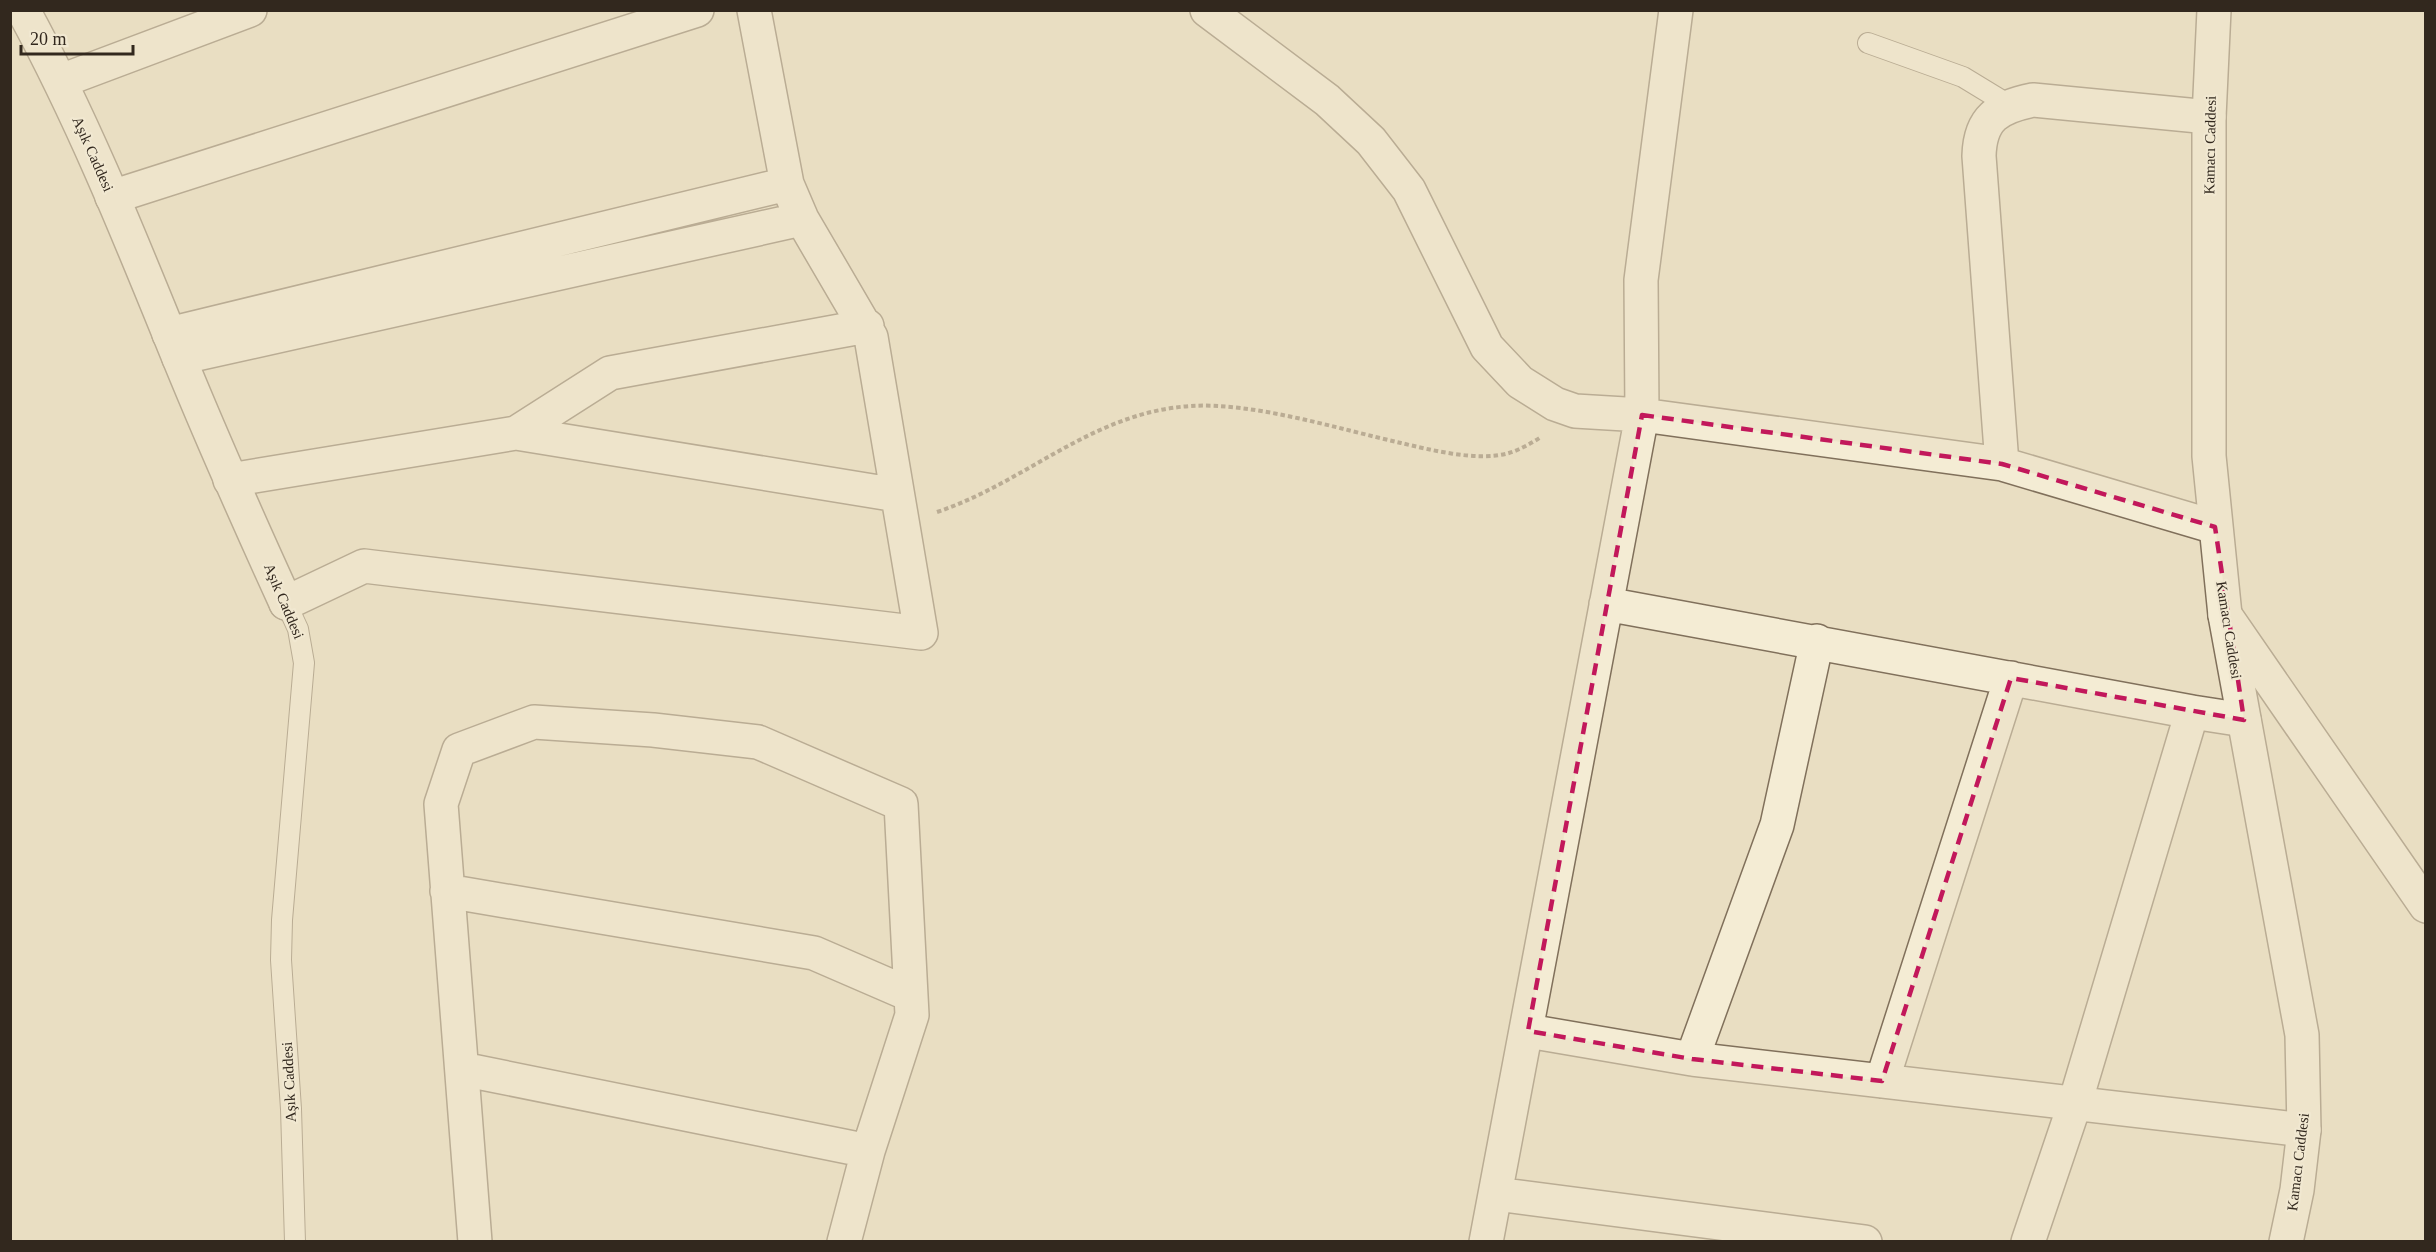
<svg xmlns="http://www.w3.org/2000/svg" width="2436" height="1252" viewBox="0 0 2436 1252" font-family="Georgia,serif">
  <rect width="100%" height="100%" fill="#e9dec2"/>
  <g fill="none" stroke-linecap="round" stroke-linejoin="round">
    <g stroke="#80705b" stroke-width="22">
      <path id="service" d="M 1868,43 L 1963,77 L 2009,105
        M 286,603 L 298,629 L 304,663 L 282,920 L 281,960 L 291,1109 L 295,1242"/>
    </g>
    <g stroke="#80705b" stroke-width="36">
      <path id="minor" d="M 1207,10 L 1327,100 L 1371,141 L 1409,190 L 1487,347 L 1520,382 L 1555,404 L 1575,411 L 1642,415 L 2002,464 L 2215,527
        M 61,81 L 250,10
        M 112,197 L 697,10
        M 169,334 L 787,184
        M 179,358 L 802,219
        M 516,433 L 610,373 L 867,326
        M 2002,464 L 1979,156 C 1980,118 1998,107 2033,100 L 2209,117
        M 230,480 L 516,433 L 897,495
        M 286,603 L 364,566 L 921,633 L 871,337 L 802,219 L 787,184 L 754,10
        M 1606,604 L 2192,712
        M 2225,615 L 2426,906
        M 447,891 L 814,953 L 911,995
        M 1528,1031 L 1692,1059 L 2304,1130
        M 1692,1059 L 1777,825 L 1817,641
        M 462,1069 L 868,1151
        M 1882,1081 L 2011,678
        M 1496,1194 L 1865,1242
        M 475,1242 L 441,804 L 459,750 L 534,722 L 653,730 L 758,742 L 901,804 L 912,1015 L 868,1151 L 844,1242
        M 1486,1242 L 1642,415 L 1641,280 L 1676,10
        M 2028,1242 L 2075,1103 L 2192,712 L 2244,720"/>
    </g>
    <g stroke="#80705b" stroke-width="36">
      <path id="tertiary" d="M 23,10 C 84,122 131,240 179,358 C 213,441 249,522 286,603
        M 2214,10 L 2209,117 L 2209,456 L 2225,615 L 2302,1035 L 2304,1130 L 2297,1190 L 2286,1242"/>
    </g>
    <path stroke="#80705b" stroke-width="4" stroke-dasharray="4.5 3" stroke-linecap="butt" d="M 937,512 C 1027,482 1092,412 1191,406 C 1253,402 1339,429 1401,443 C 1431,450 1478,462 1509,453 C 1519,450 1532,443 1541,437"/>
    <use href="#service" stroke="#f4ecd4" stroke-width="20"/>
    <use href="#minor" stroke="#f4ecd4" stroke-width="33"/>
    <use href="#tertiary" stroke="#f4ecd4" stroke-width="33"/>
  </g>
  <path d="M0 0H2436V1252H0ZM 1642,415 L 2002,464 L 2215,527 L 2244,720 L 2011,678 L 1882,1081 L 1692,1059 L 1528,1031 Z" fill="#e9dec2" fill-opacity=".55" fill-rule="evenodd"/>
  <path fill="none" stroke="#c2185b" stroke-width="4.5" stroke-dasharray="12 8" stroke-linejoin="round" d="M 1642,415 L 2002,464 L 2215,527 L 2244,720 L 2011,678 L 1882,1081 L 1692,1059 L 1528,1031 Z"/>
  <g text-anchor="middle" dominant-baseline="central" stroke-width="4.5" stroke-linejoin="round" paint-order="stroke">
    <g font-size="15" fill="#32281e" stroke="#f1e8d1">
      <text transform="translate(2210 145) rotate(-89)">Kamacı Caddesi</text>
      <text transform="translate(93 154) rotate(66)">Aşık Caddesi</text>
      <text transform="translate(284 601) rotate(67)">Aşık Caddesi</text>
      <text transform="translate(2229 630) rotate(81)">Kamacı Caddesi</text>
      <text transform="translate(289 1082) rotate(-93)">Aşık Caddesi</text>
      <text transform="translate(2298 1162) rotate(-83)">Kamacı Caddesi</text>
    </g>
  </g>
  <rect width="2436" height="1252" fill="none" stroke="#32281e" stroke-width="24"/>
  <path d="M21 45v9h112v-9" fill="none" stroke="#32281e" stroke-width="3"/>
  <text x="30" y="45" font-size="18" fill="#32281e" stroke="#f1e8d1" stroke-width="4.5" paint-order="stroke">20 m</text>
</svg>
